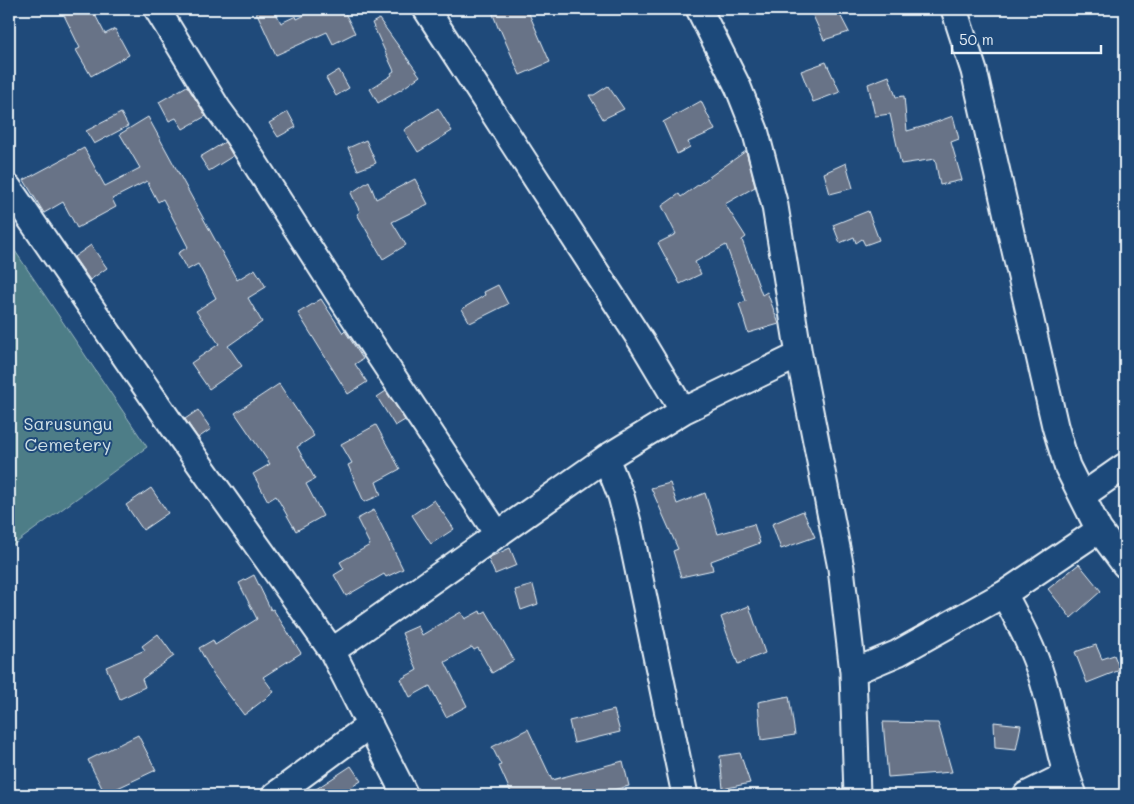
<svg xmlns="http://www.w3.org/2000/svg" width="1134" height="804" viewBox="0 0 1134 804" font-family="Mali,sans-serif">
  <rect width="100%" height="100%" fill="#1f4a7a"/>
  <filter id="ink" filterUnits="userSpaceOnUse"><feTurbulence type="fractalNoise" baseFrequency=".02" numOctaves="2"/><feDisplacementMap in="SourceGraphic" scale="10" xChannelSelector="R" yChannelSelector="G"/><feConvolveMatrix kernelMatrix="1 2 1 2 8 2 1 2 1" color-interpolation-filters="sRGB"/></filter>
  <g filter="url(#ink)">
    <path fill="#4d7d87" stroke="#9ab7c0" d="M 9,242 L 147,447 L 9,548 Z"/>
    <path fill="#677387" stroke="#e8f1f8" d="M 61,9 L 92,9 L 105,34 L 115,29 L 129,55 L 91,76 L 76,50 L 80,48 Z
      M 255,9 L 274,9 L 281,23 L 296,16 L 297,19 L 317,9 L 343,9 L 355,33 L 333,44 L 327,32 L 276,55 Z
      M 491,9 L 527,9 L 550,62 L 520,75 L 500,29 L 499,30 Z
      M 810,9 L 837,9 L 849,32 L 824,40 Z
      M 379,19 L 420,76 L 402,89 L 378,103 L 370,89 L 392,75 L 391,73 L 394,71 L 372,23 Z
      M 826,62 L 840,92 L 813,102 L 801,71 Z
      M 339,70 L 349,88 L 336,96 L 326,78 Z
      M 889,76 L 896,97 L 904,96 L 907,131 L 925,126 L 953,116 L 959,139 L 951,142 L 962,180 L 940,185 L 935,159 L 901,164 L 890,114 L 875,116 L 868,84 Z
      M 187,86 L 206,116 L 183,129 L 176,118 L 169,121 L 159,102 Z
      M 608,86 L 624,109 L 603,119 L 589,95 L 594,95 Z
      M 701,101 L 715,130 L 688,142 L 690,147 L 677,154 L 663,122 Z
      M 438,108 L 452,131 L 418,152 L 404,130 Z
      M 288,112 L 296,127 L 278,137 L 269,123 Z
      M 121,113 L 128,126 L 94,144 L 86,131 Z
      M 148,117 L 237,280 L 255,269 L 266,287 L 248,298 L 262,322 L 228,346 L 242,366 L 209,389 L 191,363 L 219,344 L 196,311 L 216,298 L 198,264 L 187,270 L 178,253 L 188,247 L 163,199 L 158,202 L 147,181 L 112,199 L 116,207 L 77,228 L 63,202 L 44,213 L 24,180 L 84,148 L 105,186 L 140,168 L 120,134 Z
      M 366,140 L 376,163 L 358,170 L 348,148 Z
      M 225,142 L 233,156 L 209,171 L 200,157 Z
      M 746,151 L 755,187 L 725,204 L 746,237 L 742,240 L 762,295 L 767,292 L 779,324 L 748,333 L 739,304 L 746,301 L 726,245 L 695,262 L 701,274 L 680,284 L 658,243 L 676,234 L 662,206 L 679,194 L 681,197 Z
      M 846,163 L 853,188 L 830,194 L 824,173 Z
      M 415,179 L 428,204 L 392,222 L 406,245 L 383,259 L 357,214 L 360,212 L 351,193 L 369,181 L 376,199 Z
      M 868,211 L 879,240 L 865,245 L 862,239 L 856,243 L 854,237 L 840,243 L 833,225 Z
      M 91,245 L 107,268 L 90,280 L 74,257 Z
      M 498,285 L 508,304 L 470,323 L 462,309 L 485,295 L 484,292 Z
      M 321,299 L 343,333 L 345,331 L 363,359 L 355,364 L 367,382 L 348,394 L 298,313 Z
      M 279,384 L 314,436 L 297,447 L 315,479 L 306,484 L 323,516 L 296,531 L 276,496 L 268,501 L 253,474 L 270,464 L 235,413 Z
      M 386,391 L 405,420 L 395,426 L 377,397 Z
      M 198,410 L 211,429 L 198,438 L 185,419 Z
      M 376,425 L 400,469 L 376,482 L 381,495 L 364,502 L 348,465 L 352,463 L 341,444 Z
      M 670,483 L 677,504 L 705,493 L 718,534 L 754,524 L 760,543 L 711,561 L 713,570 L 681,577 L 673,551 L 678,549 L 651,488 Z
      M 151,488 L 168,513 L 143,530 L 126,505 Z
      M 434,500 L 454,529 L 431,544 L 412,515 Z
      M 374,510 L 403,569 L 386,577 L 384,574 L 346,596 L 334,575 L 344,569 L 340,562 L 370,545 L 357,519 Z
      M 803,511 L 815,537 L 781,549 L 772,524 Z
      M 510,548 L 517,565 L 495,574 L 488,558 Z
      M 1079,564 L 1101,591 L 1071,618 L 1048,589 Z
      M 254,575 L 271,610 L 273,609 L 301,653 L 263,677 L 274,692 L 244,715 L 213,674 L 199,648 L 213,640 L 215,645 L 257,619 L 239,583 Z
      M 533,585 L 538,604 L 521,610 L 515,590 Z
      M 749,606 L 765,653 L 738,664 L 721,617 Z
      M 480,611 L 481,614 L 486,611 L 514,660 L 492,673 L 478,648 L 474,650 L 472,647 L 445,662 L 467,706 L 446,717 L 430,686 L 410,697 L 401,679 L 417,670 L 402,633 L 418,626 L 422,635 L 461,612 L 465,619 Z
      M 158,634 L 174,656 L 142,679 L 145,687 L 120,699 L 106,667 L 145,650 L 142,646 Z
      M 1096,645 L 1102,659 L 1114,655 L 1120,670 L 1087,683 L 1075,652 Z
      M 789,696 L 795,735 L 761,740 L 758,702 Z
      M 614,710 L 620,732 L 574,743 L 569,721 Z
      M 883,722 L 938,723 L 952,772 L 888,777 Z
      M 994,722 L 1021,725 L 1016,750 L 995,748 Z
      M 528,729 L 552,780 L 623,761 L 629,786 L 593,795 L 512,795 L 499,766 L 501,765 L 492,747 Z
      M 138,735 L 156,770 L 105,794 L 88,760 Z
      M 740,753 L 750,783 L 723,789 L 720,756 Z
      M 351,766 L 361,781 L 339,795 L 307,795 Z"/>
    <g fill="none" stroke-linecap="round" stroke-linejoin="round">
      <g stroke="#e8f1f8" stroke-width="29">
        <path id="minor" d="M 157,9 L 218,109 L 237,135 L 339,295 L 498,535
          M 426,9 L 643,344 L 683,411
          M 699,9 L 738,87 L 755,130 L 775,206 L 799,355 L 841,568 L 853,672 L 857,795
          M 954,9 L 974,71 L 1055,426 L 1067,466 L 1099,530 L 1125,565
          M 9,188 L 176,431 L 332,651 L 405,795
          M 606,458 L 621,496 L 629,526 L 685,795
          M 1082,496 L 1125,466
          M 1004,594 C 1019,622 1034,650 1043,681 C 1055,720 1058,756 1074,795
          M 332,651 L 606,458 L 683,411 L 799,355
          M 853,672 L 898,653 L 1004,594 L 1099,530
          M 275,795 L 370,725
          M 1026,795 L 1066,775"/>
      </g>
      <use href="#minor" stroke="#1f4a7a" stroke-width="25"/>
    </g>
  </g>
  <g text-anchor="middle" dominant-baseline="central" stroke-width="4" stroke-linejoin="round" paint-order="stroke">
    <g font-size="18" fill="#d1e0e7" stroke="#1f4a7a">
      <text x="68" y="423">Sarusungu<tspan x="68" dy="21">Cemetery</tspan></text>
    </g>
  </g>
  <rect width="1134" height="804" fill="none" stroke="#1f4a7a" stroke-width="30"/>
  <rect x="15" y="15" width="1104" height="774" fill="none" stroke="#e8f1f8" stroke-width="2" filter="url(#ink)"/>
  <path d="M952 45v8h149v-8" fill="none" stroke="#e8f1f8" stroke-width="2.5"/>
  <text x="959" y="45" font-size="15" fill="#e8f1f8" stroke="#1f4a7a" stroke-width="4" paint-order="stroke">50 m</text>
</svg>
